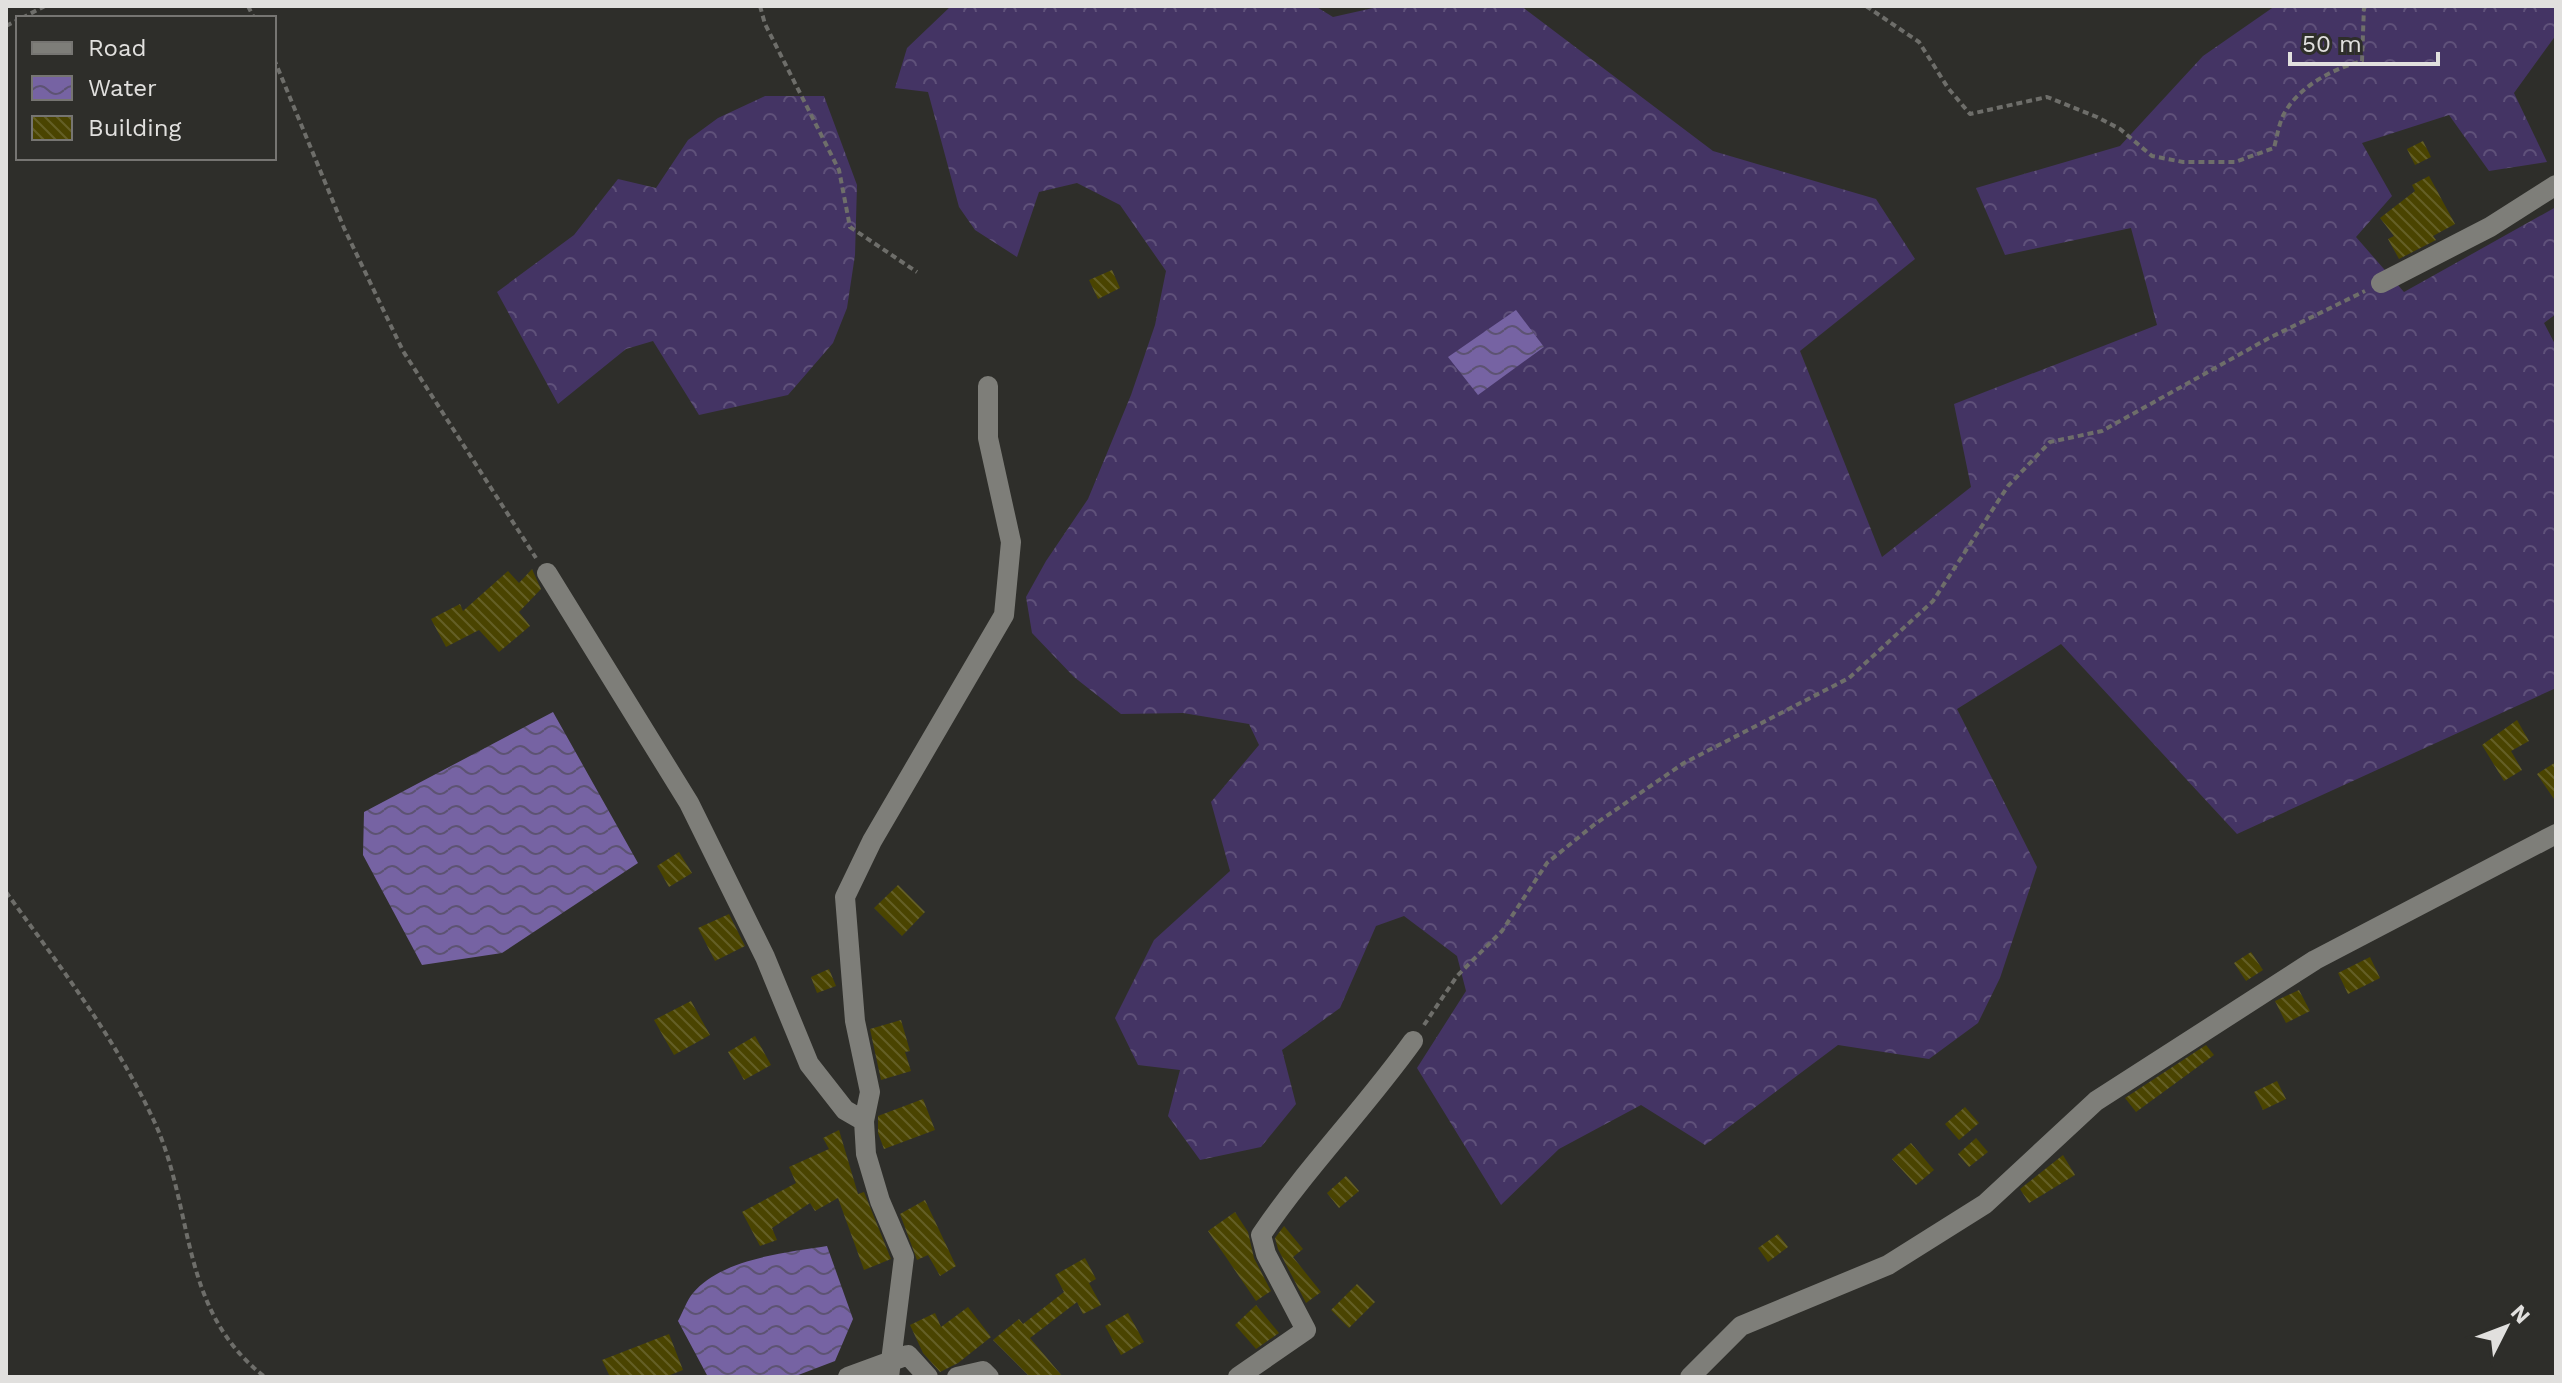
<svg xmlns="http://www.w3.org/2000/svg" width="2562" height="1383" viewBox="0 0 2562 1383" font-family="'Work Sans',sans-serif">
  <defs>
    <pattern id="forest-crowns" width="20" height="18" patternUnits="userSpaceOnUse" patternTransform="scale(2)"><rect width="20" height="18" fill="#443464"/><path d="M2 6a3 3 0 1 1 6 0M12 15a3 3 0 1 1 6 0" fill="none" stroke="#5f517a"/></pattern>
    <pattern id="water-waves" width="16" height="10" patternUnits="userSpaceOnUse" patternTransform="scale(2)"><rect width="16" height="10" fill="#7663a3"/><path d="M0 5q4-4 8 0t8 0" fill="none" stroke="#5d5373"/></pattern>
    <pattern id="building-back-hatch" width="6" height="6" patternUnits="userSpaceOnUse" patternTransform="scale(2)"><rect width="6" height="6" fill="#4a4401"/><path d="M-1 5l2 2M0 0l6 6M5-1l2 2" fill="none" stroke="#645f26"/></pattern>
  </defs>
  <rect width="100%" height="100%" fill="#2e2e2a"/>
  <path fill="url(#forest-crowns)" d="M 951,6 L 1315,6 L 1333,17 L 1382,6 L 1521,6 L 1713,151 L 1876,199 L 1915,259 L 1800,351 L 1882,557 L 1971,487 L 1954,404 L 2157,325 L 2131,228 L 2005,255 L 1976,188 L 2120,146 L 2203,56 L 2275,6 L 2556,6 L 2556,35 L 2514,93 L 2547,162 L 2489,171 L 2449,115 L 2362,143 L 2392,196 L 2356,237 L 2404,292 L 2556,207 L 2556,314 L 2544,323 L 2556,346 L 2556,688 L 2237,834 L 2061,644 L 1957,709 L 2037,867 L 2000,978 L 1978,1023 L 1929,1059 L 1838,1045 L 1705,1145 L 1641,1105 L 1559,1149 L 1501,1205 L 1417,1068 L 1466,991 L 1457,956 L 1404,916 L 1376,926 L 1340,1008 L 1282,1050 L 1296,1104 L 1261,1147 L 1200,1160 L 1168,1116 L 1180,1070 L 1138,1065 L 1115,1018 L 1154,940 L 1230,871 L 1211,802 L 1259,745 L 1249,724 L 1183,713 L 1121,714 L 1074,677 L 1032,633 L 1026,597 L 1046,561 L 1088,499 L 1131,395 L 1155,325 L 1166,271 L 1120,205 L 1077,183 L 1039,192 L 1017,257 L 975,230 L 959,207 L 928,92 L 895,88 L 907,48 Z
    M 765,96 L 824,96 L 857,185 L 855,255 L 847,308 L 833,343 L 788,395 L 699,415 L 653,341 L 626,349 L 558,404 L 497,292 L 574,235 L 618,179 L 656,188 L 688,140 L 718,118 Z"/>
  <path fill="url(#water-waves)" d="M 1516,310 L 1544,347 L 1478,395 L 1448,357 Z
    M 553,712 L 638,863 L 502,953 L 422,965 L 363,855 L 364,812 Z
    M 827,1246 L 853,1319 L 835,1361 L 793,1377 L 708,1377 L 678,1321 C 683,1312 687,1300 693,1293 C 723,1258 785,1253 827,1246 Z"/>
  <path fill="url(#building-back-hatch)" d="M 2423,141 L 2431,157 L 2415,165 L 2407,149 Z
    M 2429,176 L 2455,224 L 2433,236 L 2436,240 L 2399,259 L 2388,239 L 2394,236 L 2380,218 L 2415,191 L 2412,185 Z
    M 1112,270 L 1120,288 L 1098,299 L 1089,280 Z
    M 532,569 L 541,589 L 519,612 L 530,626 L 499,652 L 479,630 L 446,647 L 431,619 L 460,604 L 463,611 L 508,571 L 519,583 Z
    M 2517,720 L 2529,741 L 2511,751 L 2522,770 L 2504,781 L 2482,745 Z
    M 2556,762 L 2556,802 L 2537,774 Z
    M 679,852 L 692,873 L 669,887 L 657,866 Z
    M 898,885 L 925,912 L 902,936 L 874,908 Z
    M 729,914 L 745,946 L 715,961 L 698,928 Z
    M 2251,952 L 2263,970 L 2246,981 L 2234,963 Z
    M 2370,957 L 2380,978 L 2348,994 L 2338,973 Z
    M 829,969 L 836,986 L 817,993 L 811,977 Z
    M 2299,990 L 2310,1011 L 2286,1023 L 2275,1001 Z
    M 691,1001 L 710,1035 L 674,1055 L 654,1020 Z
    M 901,1020 L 910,1051 L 905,1052 L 911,1071 L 881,1080 L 870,1029 Z
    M 755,1036 L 771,1065 L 744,1080 L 728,1052 Z
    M 2206,1045 L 2214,1055 L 2136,1112 L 2125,1098 Z
    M 2277,1081 L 2286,1099 L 2263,1110 L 2254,1092 Z
    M 923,1099 L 935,1130 L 884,1149 L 878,1133 L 878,1116 Z
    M 1965,1107 L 1979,1123 L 1959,1140 L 1945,1124 Z
    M 839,1130 L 858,1194 L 864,1192 L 891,1259 L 864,1270 L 838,1198 L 815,1211 L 810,1203 L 772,1228 L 777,1240 L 760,1246 L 742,1212 L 796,1183 L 789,1167 L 829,1149 L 823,1138 Z
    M 1976,1138 L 1988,1152 L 1969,1167 L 1958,1154 Z
    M 1911,1143 L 1934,1170 L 1916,1185 L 1892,1159 Z
    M 2063,1155 L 2075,1175 L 2029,1203 L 2020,1189 Z
    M 1346,1176 L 1359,1191 L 1339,1208 L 1327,1193 Z
    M 925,1200 L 956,1266 L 940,1276 L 928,1255 L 917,1260 L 900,1214 Z
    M 1235,1212 L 1248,1232 L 1254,1258 L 1271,1291 L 1256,1301 L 1208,1231 Z
    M 1284,1226 L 1303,1249 L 1293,1257 L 1321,1292 L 1306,1303 L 1278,1249 L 1275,1238 Z
    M 1778,1234 L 1788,1247 L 1768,1262 L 1758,1248 Z
    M 1085,1258 L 1096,1279 L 1089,1283 L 1101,1305 L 1083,1314 L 1077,1302 L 1030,1338 L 1063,1377 L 1030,1377 L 993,1340 L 1019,1319 L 1023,1324 L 1064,1292 L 1055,1275 Z
    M 1357,1284 L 1375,1302 L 1349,1328 L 1331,1310 Z
    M 1256,1305 L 1279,1333 L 1256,1349 L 1235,1325 Z
    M 968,1307 L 991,1337 L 958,1363 L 940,1372 L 923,1353 L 910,1325 L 935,1313 L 941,1327 Z
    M 1128,1313 L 1144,1342 L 1121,1355 L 1105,1326 Z
    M 669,1334 L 683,1370 L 665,1377 L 610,1377 L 602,1360 Z"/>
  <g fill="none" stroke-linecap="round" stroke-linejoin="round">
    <path stroke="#6e6e6a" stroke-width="4" stroke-dasharray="6 4" stroke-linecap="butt" d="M 248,6 L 254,18
      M 760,6 L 765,24 L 839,170 L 850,227 L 917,272
      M 1866,6 L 1919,42 L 1948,88 L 1970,114 L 2047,97 L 2097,117 L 2120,129 L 2152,156 L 2183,162 L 2235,162 L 2274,148 C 2277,137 2279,122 2285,112 C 2301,85 2333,69 2362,61 L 2364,6
      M 22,18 L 45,6
      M 6,26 L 18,20
      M 274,59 L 344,228 L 403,351 L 536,558
      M 6,892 C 59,965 116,1039 154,1121 C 195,1209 178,1310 265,1377
      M 1424,1025 L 1457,976 L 1502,931 L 1547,863 L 1595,824 L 1684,763 L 1849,678 L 1933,601 L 2008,486 L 2050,442 L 2102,431 L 2269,338 L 2365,291"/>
    <path stroke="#7e7e79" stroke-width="20" d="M 2381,283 L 2490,227 L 2556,185
      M 547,573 L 689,803 L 765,957 L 809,1064 L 845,1110 L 864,1121
      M 848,1377 L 908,1355 L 928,1377
      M 889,1377 L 904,1257 L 880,1201 L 866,1154 L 864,1121 L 870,1092 L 855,1021 L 845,897 L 872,841 L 1004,615 L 1011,542 L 988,438 L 988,386
      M 957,1377 L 983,1371 L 989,1377
      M 1238,1377 L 1306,1330 L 1266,1254 L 1261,1235 C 1307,1167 1365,1108 1413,1041"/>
    <path stroke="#7e7e79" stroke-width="20" d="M 1690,1377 L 1741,1326 L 1888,1265 L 1985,1204 L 2096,1101 L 2315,960 L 2556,834"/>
  </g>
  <rect width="2562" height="1383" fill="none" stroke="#e1e0de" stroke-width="16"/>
  <rect x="16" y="16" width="260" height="144" fill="#2e2e2a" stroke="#767572" stroke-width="2"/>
  <rect x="32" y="42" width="40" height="12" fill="#7e7e79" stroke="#767572" stroke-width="2"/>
  <text x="88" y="56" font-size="24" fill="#e1e0de">Road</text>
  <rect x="32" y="76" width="40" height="24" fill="url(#water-waves)" stroke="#767572" stroke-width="2"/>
  <text x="88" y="96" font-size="24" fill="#e1e0de">Water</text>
  <rect x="32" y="116" width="40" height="24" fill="url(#building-back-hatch)" stroke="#767572" stroke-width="2"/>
  <text x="88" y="136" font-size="24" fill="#e1e0de">Building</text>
  <g transform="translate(2506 1327) rotate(48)" stroke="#2e2e2a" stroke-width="6" paint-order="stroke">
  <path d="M0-6L14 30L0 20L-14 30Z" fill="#e1e0de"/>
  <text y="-12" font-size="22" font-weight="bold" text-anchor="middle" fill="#e1e0de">N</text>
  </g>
  <path d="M2290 52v12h148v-12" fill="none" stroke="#e1e0de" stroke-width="4"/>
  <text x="2302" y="52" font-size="24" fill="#e1e0de" stroke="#2e2e2a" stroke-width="6" paint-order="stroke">50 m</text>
</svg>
